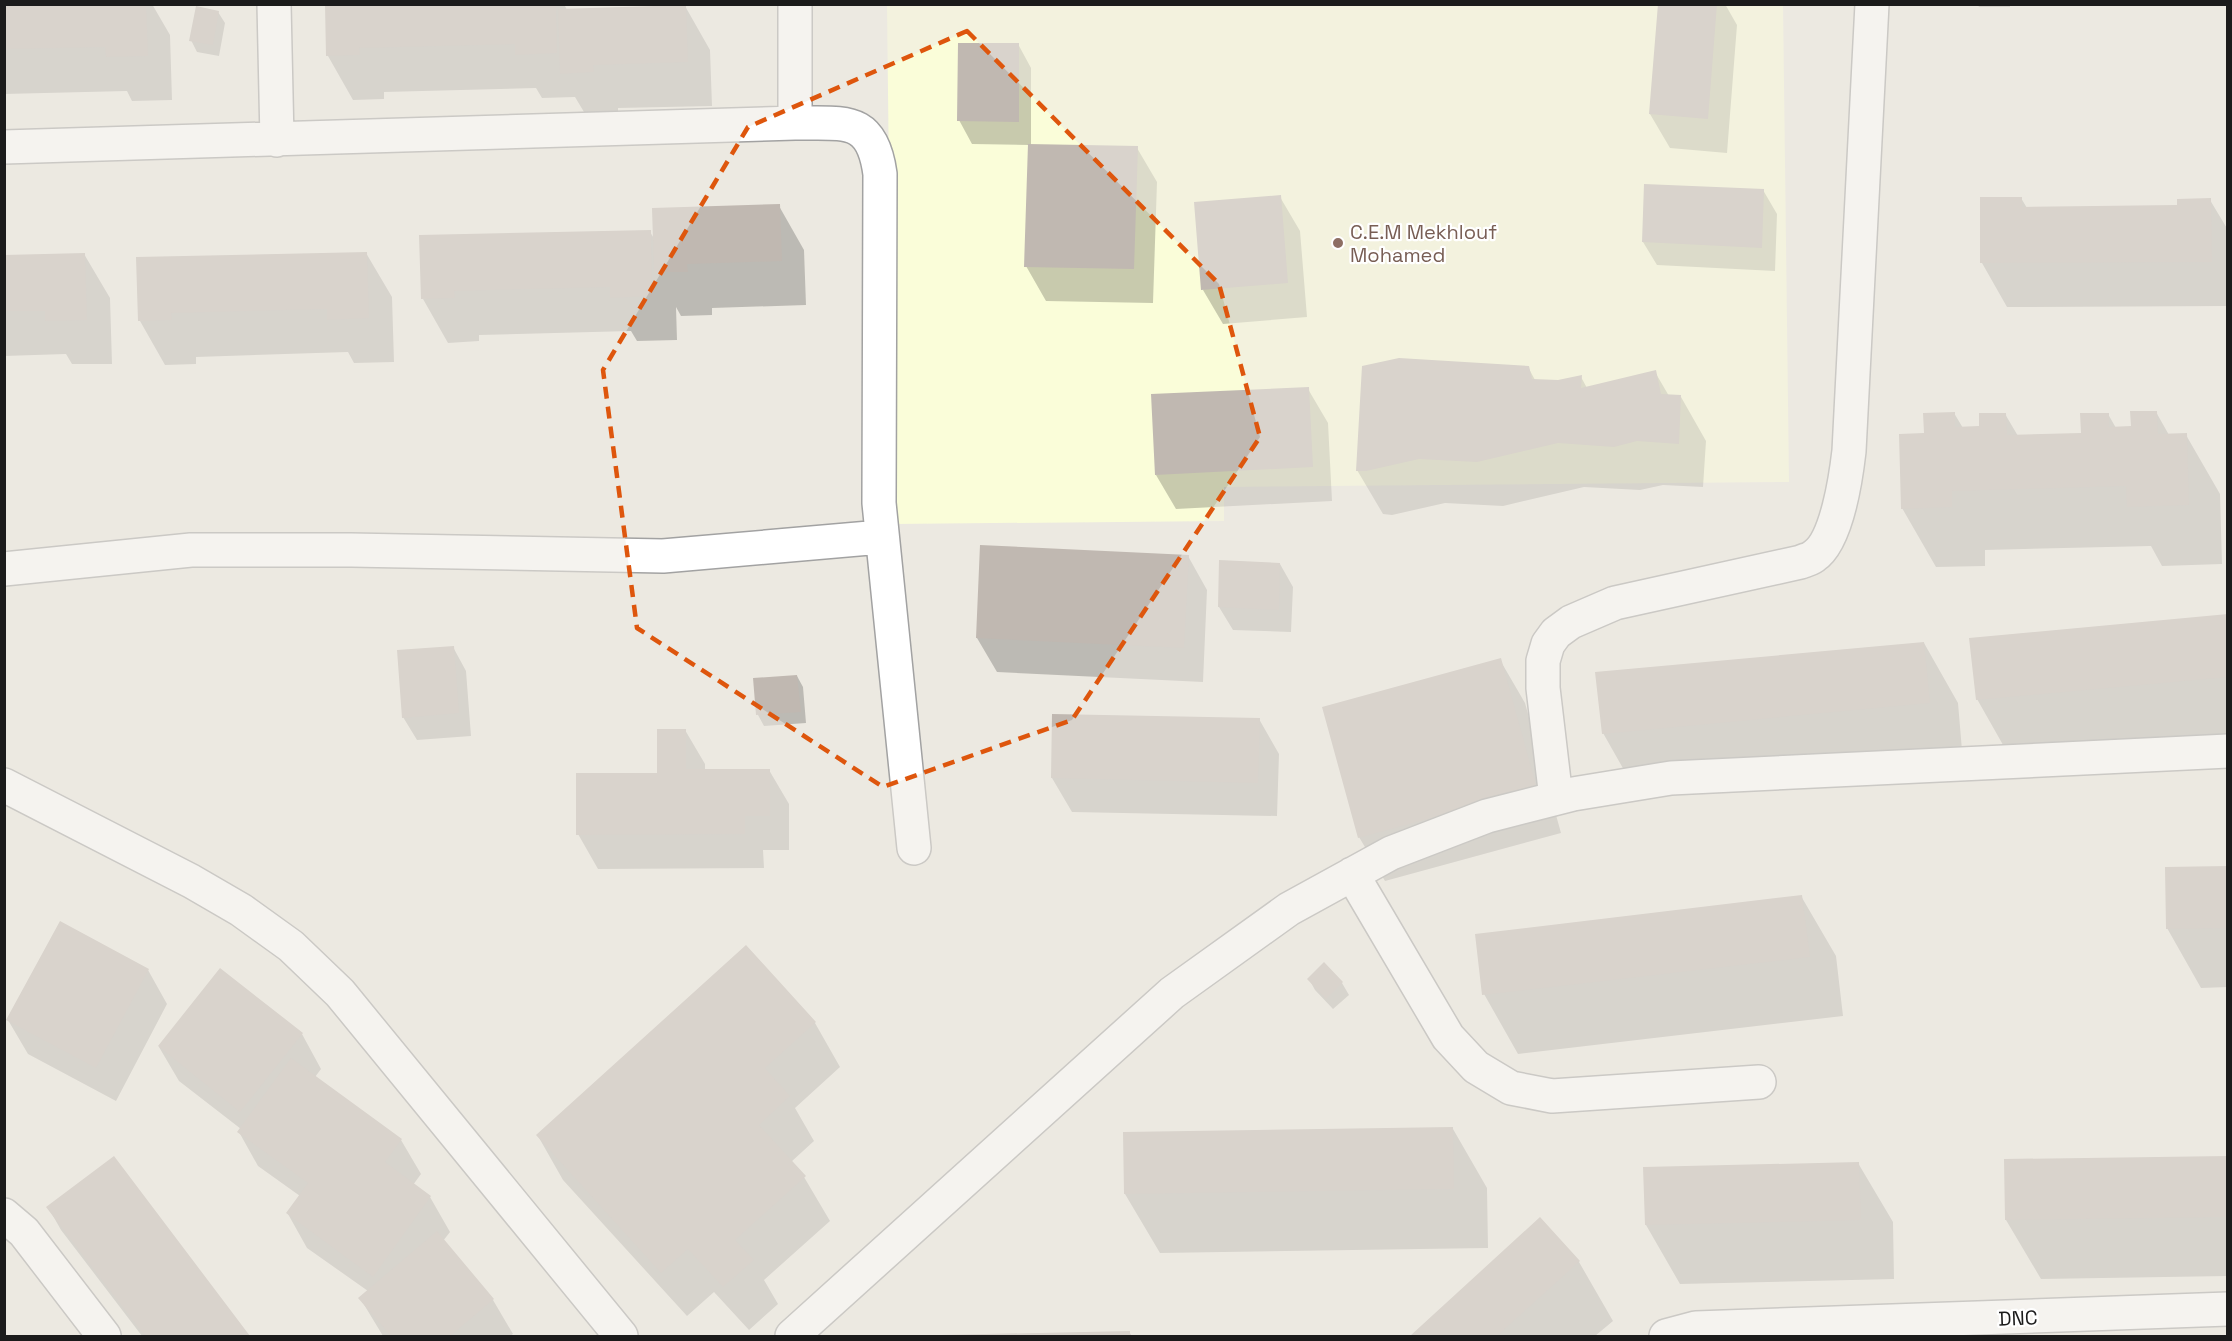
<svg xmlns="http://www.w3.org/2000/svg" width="2232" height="1341" viewBox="0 0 2232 1341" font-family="'Space Grotesk',sans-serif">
  <rect width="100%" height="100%" fill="#ece9e1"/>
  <path fill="#fafdd9" d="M 887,5 L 1783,5 L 1789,482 L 1224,487 L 1224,521 L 893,524 Z"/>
  <path fill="#0003" d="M 4,4 L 152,4 L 170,35 L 172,100 L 132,101 L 127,91 L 4,94 Z
    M 326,4 L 564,4 L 567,10 L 685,6 L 710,50 L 712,106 L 618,108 L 618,116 L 587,117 L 575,97 L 542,98 L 536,88 L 384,92 L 384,99 L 353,100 L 328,56 Z
    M 1659,4 L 1725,4 L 1737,25 L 1727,153 L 1670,148 L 1650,114 Z
    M 1977,4 L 2010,4 L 2010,7 L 1979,7 Z
    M 2167,4 L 2208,4 L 2208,5 L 2168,6 Z
    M 218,12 L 225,23 L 219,56 L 197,52 L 191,40 Z
    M 1018,44 L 1031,68 L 1031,145 L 1137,148 L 1157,182 L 1153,303 L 1046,301 L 1026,266 L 1029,145 L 972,144 L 959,120 Z
    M 1763,190 L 1777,214 L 1775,271 L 1657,265 L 1643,242 Z
    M 1280,197 L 1300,231 L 1307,317 L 1223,324 L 1203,290 Z
    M 1982,198 L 2021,198 L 2027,208 L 2179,207 L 2210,200 L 2228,230 L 2228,306 L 2007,307 L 1982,263 Z
    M 779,206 L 804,250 L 806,305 L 712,308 L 712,315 L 681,316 L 676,307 L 677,340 L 637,341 L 631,331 L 479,335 L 479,341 L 448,343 L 423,299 L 650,232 L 655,240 Z
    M 366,253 L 392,297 L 394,362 L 354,363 L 348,352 L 196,357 L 196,364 L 165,365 L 140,321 Z
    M 84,254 L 110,298 L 112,364 L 72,364 L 66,354 L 4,356 L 4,256 Z
    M 1528,367 L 1535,380 L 1558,382 L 1581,377 L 1587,388 L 1655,372 L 1669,396 L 1681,397 L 1706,441 L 1703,487 L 1663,485 L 1640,490 L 1584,487 L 1503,506 L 1445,503 L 1392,515 L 1383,514 L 1357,470 Z
    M 1308,389 L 1328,423 L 1332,501 L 1176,509 L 1156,475 Z
    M 2156,412 L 2169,435 L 2186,435 L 2220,494 L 2222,564 L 2162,566 L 2151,546 L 1985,550 L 1985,566 L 1936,567 L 1902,508 L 1925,435 L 1954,413 L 1963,428 L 1981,428 L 2005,414 L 2018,436 L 2083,434 L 2108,414 L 2116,428 L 2132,428 Z
    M 1188,556 L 1207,590 L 1203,682 L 997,672 L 977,638 Z
    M 1280,564 L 1293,587 L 1291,632 L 1233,630 L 1219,607 Z
    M 2228,616 L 2228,739 L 2011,759 L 1977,699 Z
    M 1924,643 L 1958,703 L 1963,762 L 1637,793 L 1603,733 Z
    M 453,647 L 466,671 L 471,736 L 417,740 L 403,717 Z
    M 1500,660 L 1525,703 L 1561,833 L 1385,881 L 1359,837 Z
    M 797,676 L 803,687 L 806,723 L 764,726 L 758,715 L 755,679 Z
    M 1259,719 L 1279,754 L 1277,816 L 1072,812 L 1052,778 Z
    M 685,730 L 705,764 L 705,771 L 769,770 L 789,804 L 789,850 L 763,850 L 764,868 L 598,869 L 578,834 L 659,775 Z
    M 2228,868 L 2228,987 L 2201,988 L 2167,928 Z
    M 1801,896 L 1836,956 L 1843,1016 L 1518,1054 L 1484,994 Z
    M 746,947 L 815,1023 L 840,1067 L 795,1108 L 814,1141 L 791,1162 L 804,1177 L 830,1221 L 764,1280 L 778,1304 L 749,1330 L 714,1292 L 687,1316 L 563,1180 L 538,1136 Z
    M 1324,964 L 1342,983 L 1349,995 L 1333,1009 L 1315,990 L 1309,979 Z
    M 148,970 L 167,1004 L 116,1101 L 28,1054 L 8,1020 Z
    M 302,1034 L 321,1069 L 315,1077 L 401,1140 L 421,1174 L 413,1185 L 430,1197 L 450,1232 L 443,1241 L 493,1300 L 513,1334 L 510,1336 L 383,1336 L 360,1298 L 368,1291 L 307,1248 L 288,1214 L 300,1196 L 258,1166 L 239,1132 L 241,1129 L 179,1081 L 159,1047 Z
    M 1453,1129 L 1487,1188 L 1488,1248 L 1160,1253 L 1125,1194 Z
    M 2228,1157 L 2228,1276 L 2041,1279 L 2006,1220 L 2006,1160 Z
    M 113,1158 L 249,1336 L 142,1336 L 61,1230 L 48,1207 Z
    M 1858,1163 L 1893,1222 L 1894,1279 L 1680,1284 L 1646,1225 Z
    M 1540,1220 L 1579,1262 L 1613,1321 L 1595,1336 L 1412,1336 Z
    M 1129,1332 L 1132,1336 L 916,1336 Z"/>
  <path fill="#c0b8b1" d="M 4,4 L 146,4 L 148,56 L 106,57 L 105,47 L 4,49 Z
    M 325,4 L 556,4 L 557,53 L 515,55 L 515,44 L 359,48 L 360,55 L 326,56 Z
    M 1658,4 L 1717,4 L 1708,119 L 1649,114 Z
    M 686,5 L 688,62 L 593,65 L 594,72 L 560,74 L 558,9 Z
    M 196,6 L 219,11 L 213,45 L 189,41 Z
    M 958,43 L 1019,43 L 1019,122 L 957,121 Z
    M 1028,144 L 1138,146 L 1134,269 L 1024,267 Z
    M 1644,184 L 1764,189 L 1762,248 L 1642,242 Z
    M 1281,195 L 1288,283 L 1201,290 L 1194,202 Z
    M 1980,197 L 2022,197 L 2022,207 L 2177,205 L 2177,199 L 2211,198 L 2212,262 L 1980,263 Z
    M 780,204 L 782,261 L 687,264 L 688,272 L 654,272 L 652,208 Z
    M 651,230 L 652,296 L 610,298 L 610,287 L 454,291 L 455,298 L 421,299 L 419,235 Z
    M 367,252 L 369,318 L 327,320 L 327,309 L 171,313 L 172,320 L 138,321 L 136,257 Z
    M 85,253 L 87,320 L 45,321 L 45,311 L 4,311 L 4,255 Z
    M 1399,358 L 1529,366 L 1532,379 L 1558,380 L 1582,375 L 1581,388 L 1656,370 L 1661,394 L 1681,395 L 1679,444 L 1637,441 L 1614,447 L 1558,443 L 1477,462 L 1419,459 L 1366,471 L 1356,471 L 1362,366 Z
    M 1309,387 L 1313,467 L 1155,475 L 1151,394 Z
    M 2130,411 L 2157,411 L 2158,434 L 2187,433 L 2189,505 L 2127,507 L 2126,486 L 1952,491 L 1952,507 L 1901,509 L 1899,434 L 1924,433 L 1923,413 L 1955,412 L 1955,427 L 1979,426 L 1979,413 L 2006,413 L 2007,435 L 2081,433 L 2080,413 L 2109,413 L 2109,427 L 2131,426 Z
    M 980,545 L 1189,555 L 1184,648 L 976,638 Z
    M 1219,560 L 1280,563 L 1279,610 L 1218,607 Z
    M 2228,614 L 2228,677 L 1976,700 L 1969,638 Z
    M 1924,642 L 1930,703 L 1602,734 L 1595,672 Z
    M 454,646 L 459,713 L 402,718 L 397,650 Z
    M 1501,658 L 1537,789 L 1358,838 L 1322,707 Z
    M 797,675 L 801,712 L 756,715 L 753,678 Z
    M 1052,714 L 1260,718 L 1258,783 L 1051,778 Z
    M 657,729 L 686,729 L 686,769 L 770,769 L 770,816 L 745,816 L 745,834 L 576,835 L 576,773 L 657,773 Z
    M 2228,866 L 2228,928 L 2166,929 L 2165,867 Z
    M 1802,895 L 1810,957 L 1482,995 L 1475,934 Z
    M 60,921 L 149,969 L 96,1068 L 6,1020 Z
    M 746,945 L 816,1022 L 765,1068 L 790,1096 L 759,1125 L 806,1176 L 735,1240 L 754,1260 L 723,1287 L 688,1249 L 661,1273 L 536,1135 Z
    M 1324,962 L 1343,982 L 1326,999 L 1307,979 Z
    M 220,968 L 303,1033 L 240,1112 L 158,1046 Z
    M 291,1058 L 402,1139 L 385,1162 L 431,1196 L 373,1277 L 286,1213 L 308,1183 L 237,1132 Z
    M 1453,1127 L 1454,1189 L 1124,1194 L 1123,1132 Z
    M 114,1156 L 250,1336 L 145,1336 L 46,1207 Z
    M 2228,1156 L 2228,1217 L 2005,1220 L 2004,1159 Z
    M 1859,1162 L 1861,1220 L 1645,1225 L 1643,1167 Z
    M 1540,1217 L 1580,1261 L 1497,1336 L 1410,1336 Z
    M 437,1231 L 494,1299 L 450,1336 L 391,1336 L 358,1298 Z
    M 1130,1331 L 1130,1336 L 939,1336 L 939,1335 Z"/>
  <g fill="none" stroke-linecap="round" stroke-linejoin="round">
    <g stroke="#a2a2a2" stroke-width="36">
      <path id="minor" d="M 274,4 L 277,140
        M 795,4 L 795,123
        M 4,147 L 795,123 C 844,124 872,115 880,174 L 879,503 L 914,848
        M 4,569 L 191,550 L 351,550 L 663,556 L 881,537
        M 4,785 L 191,881 L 241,910 L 291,946 L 340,993 L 621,1336
        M 1556,798 L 1543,688 L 1543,661 L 1548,644 L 1556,633 L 1571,622 L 1615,603 L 1801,562 C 1805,560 1811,559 1814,556 C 1837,541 1846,477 1849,451 L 1872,4
        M 1352,874 L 1448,1037 L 1476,1067 L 1511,1088 L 1552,1096 L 1759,1082
        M 4,1215 L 24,1232 L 104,1336
        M 792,1336 L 1172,993 L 1289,909 L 1391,853 L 1487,816 L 1573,794 L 1671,778 L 2228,751
        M 1666,1336 L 1696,1328 L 2228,1309"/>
    </g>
    <use href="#minor" stroke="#fff" stroke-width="33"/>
  </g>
  <path d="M0 0H2232V1341H0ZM 967,31 L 1219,284 L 1260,437 L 1072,720 L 883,787 L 637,628 L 603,370 L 748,127 Z" fill="#ece9e1" fill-opacity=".55" fill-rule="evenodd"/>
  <path fill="none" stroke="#de560d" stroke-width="4.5" stroke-dasharray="12 8" stroke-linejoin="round" d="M 967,31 L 1219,284 L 1260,437 L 1072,720 L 883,787 L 637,628 L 603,370 L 748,127 Z"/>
  <circle fill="#8d6e63" stroke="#fff" stroke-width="2" cx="1338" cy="243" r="6"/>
  <g text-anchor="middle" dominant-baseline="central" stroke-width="4.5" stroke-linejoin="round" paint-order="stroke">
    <g font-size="20" fill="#785e54" stroke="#fff" text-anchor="start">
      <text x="1350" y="232">C.E.M Mekhlouf<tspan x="1350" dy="23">Mohamed</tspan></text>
    </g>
    <g font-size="20" fill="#1b1b1b" stroke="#fff">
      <text transform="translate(2018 1318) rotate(-2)">DNC</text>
    </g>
  </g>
  <rect width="2232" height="1341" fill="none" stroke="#1b1b1b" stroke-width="12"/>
</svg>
